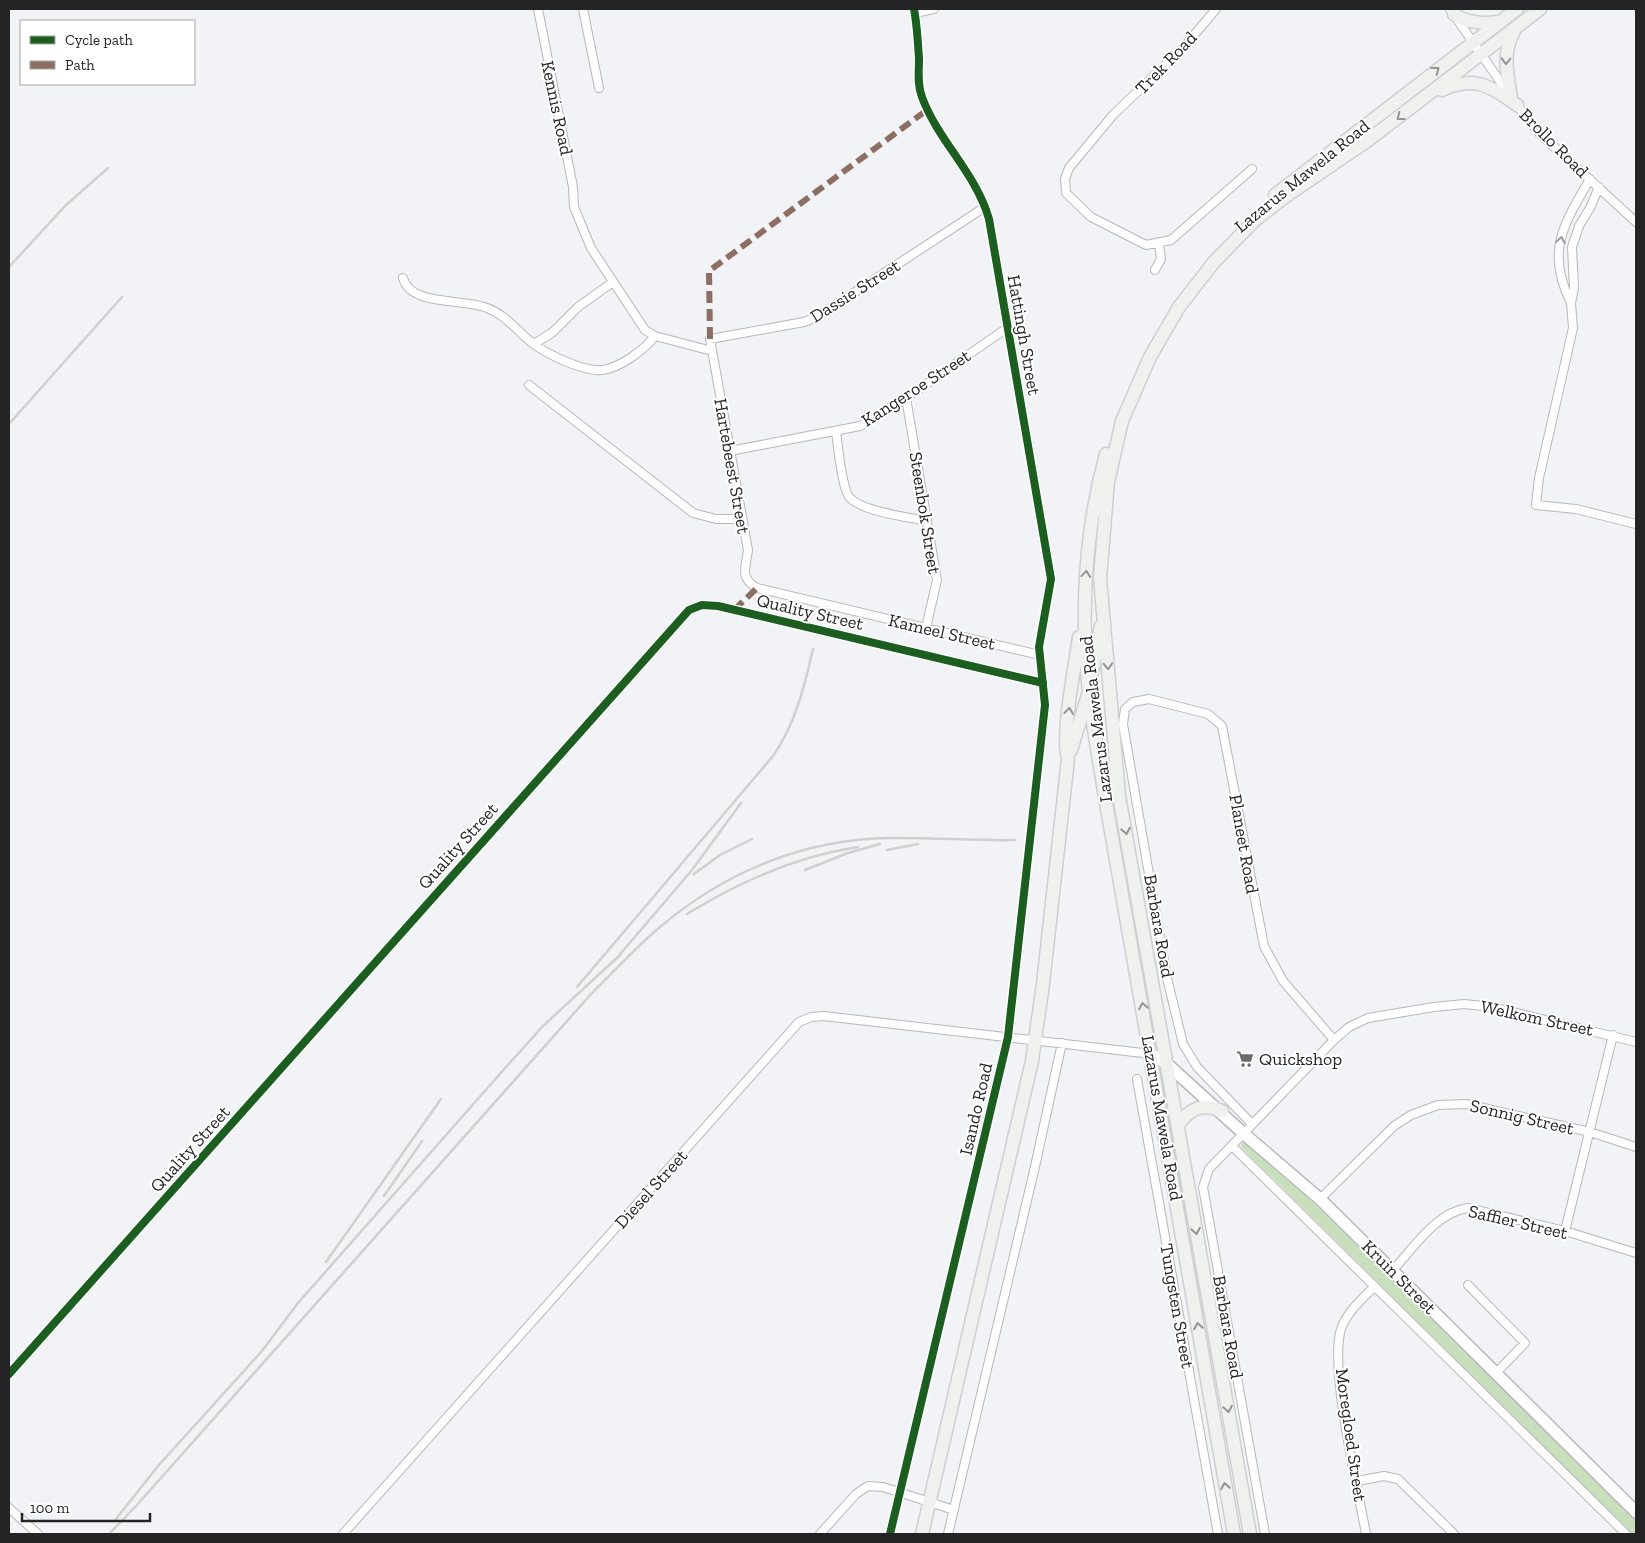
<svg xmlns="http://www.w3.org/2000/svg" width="1645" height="1543" viewBox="0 0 1645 1543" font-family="'Zilla Slab',serif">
  <rect width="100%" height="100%" fill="#f2f3f6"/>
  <path fill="#c8dfbc" d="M 1246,1141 L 1273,1163 L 1636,1519 L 1636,1534 L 1632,1534 L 1249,1155 L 1241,1147 L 1241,1144 Z"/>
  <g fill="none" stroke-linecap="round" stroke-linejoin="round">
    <g stroke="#b7b8ba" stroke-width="10">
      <path id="minor" d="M 538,9 L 573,187 L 574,207 L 591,248 L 645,330 L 655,336 L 712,351
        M 583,9 L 599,88
        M 1216,9 L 1183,48 L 1113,115 L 1069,168 L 1065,179 L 1066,193 L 1091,217 L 1146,245 L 1171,240 L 1252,169
        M 1450,9 L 1508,93
        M 915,13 L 934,9
        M 1515,103 L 1540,134 L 1636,222
        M 1599,187 L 1590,208 L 1579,226 L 1572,247 L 1574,288 L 1571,303 L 1573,328 L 1539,478 L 1536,505 L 1576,509 L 1636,524
        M 985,207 L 817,317 L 804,322 L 710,339 L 748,550 C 746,567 739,578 757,588 L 1040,655
        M 1155,270 L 1161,259 L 1159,244
        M 403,278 C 411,307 464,298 487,308 C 507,315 518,333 535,345 C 549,355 584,372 602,370 C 620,368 644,350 655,336
        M 1571,303 C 1545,251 1564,224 1590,179
        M 534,344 L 553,332 L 578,307 L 613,282
        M 529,385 L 693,513 L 716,519 L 742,519
        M 906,398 L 937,580 L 926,628
        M 836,432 C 839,451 840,475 847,493 C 853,511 909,517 926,521
        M 730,451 L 860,426 L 906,398 L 1007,328
        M 1137,1079 L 1218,1534
        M 1252,1124 L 1197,1067 L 1183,1044 L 1167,978 L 1123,724 L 1125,709 L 1133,702 L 1149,699 L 1208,714 L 1222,726 L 1264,946 L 1283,981 L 1334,1040
        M 1232,1146 L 1626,1534
        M 1320,1199 L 1394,1126 L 1411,1115 L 1438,1105 L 1466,1104 L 1590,1132 L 1636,1147
        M 1565,1231 L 1613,1035
        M 1392,1271 C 1413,1249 1436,1212 1468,1208 L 1565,1231 L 1636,1253
        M 1468,1285 L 1525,1343 L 1496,1373
        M 9,1374 L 689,610 L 702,605 L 718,606 L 1043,683
        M 1357,1481 L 1384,1476 L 1398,1479 L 1454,1534
        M 9,1508 L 38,1534
        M 343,1534 L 799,1022 L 811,1017 L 824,1016 L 1151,1054
        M 820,1534 L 856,1494 L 868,1486 L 883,1487 L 954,1510
        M 890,1534 L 1008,1037 L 1045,705 L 1039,647 L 1051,579 L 989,219 C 976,173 938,141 922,97 C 917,84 919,72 919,59 C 918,42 917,25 914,9
        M 948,1534 L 1034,1171 L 1062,1043
        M 1265,1534 L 1203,1187 L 1209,1169 L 1334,1040 L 1349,1027 L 1368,1018 L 1434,1007 L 1464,1004 L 1492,1007 L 1636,1042
        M 1366,1534 C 1358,1489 1329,1369 1341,1329 C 1347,1312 1361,1300 1374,1287"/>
    </g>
    <g stroke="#b7b8ba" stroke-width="14">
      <path id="secondary" d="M 1151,1054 L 1166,1063 L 1243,1133 L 1320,1199 L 1636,1512"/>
    </g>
    <g stroke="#cecfd0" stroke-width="15">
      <path id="primary" d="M 1454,14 C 1465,23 1485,24 1499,22
        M 1442,90 C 1475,75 1490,86 1517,105
        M 1511,97 C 1507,73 1502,53 1514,31
        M 1275,195 L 1517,9
        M 1106,454 C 1085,530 1080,614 1089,693 C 1093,729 1100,766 1106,803 L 1234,1534
        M 1092,673 L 1101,626
        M 1071,750 L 1088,695
        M 1178,1125 C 1190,1108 1202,1103 1222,1111
        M 922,1534 L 1032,1061 L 1043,984 L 1068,759 C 1061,734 1075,666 1079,637
        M 1250,1534 L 1119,796 L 1100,578 L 1108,482 L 1122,421 L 1150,357 L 1179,307 L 1214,262 L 1255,220 L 1286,196 L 1367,141 L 1540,9"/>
    </g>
    <use href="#minor" stroke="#fdfdfe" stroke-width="8"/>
    <use href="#secondary" stroke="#fdfdfe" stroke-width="11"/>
    <use href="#primary" stroke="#eef1ed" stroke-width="12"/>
    <path stroke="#d0d0d1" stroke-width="2.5" d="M 9,267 L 66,205 L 108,168
      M 9,424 L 122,297
      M 887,850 L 918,844
      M 805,870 L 848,853 L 880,844
      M 694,874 L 720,855 L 752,839
      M 687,914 C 739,882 797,856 858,847
      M 616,959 L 692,870 L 741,803
      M 577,987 L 773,756 C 796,723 804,687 813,649
      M 384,1196 L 422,1141
      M 326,1262 L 441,1099
      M 116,1519 L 158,1466 L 262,1351 L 298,1303 L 506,1067 L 543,1026 L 620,955
      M 109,1534 L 136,1506 L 592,993 C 615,971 636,947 660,927 C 725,872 804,839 890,838 C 931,837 973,841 1015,840"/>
    <path stroke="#8d6e63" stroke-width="6" stroke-dasharray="12 6" stroke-linecap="butt" d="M 710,339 L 709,271 L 927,110
      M 734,610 L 757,588"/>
    <g stroke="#fff" stroke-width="11">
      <path id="cycleway" d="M 9,1374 L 689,610 L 702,605 L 718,606 L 1043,683
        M 890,1534 L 1008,1037 L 1045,705 L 1039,647 L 1051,579 L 989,219 C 976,173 938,141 922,97 C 917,84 919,72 919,59 C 918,42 917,25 914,9"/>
    </g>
    <use href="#cycleway" stroke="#1b5e20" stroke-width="8"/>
  </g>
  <defs><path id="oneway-chevron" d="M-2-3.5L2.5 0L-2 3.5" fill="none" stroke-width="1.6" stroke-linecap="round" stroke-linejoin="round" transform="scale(1.25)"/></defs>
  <g stroke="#939593">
    <use href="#oneway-chevron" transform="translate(1506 61) rotate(91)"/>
    <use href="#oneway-chevron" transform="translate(1436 70) rotate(-37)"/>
    <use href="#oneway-chevron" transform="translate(1400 117) rotate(143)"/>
    <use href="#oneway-chevron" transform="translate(1086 574) rotate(-85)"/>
    <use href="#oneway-chevron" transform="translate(1108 666) rotate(87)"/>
    <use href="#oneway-chevron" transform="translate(1069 711) rotate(-84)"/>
    <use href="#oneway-chevron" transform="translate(1126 831) rotate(80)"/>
    <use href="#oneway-chevron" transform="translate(1143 1006) rotate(-100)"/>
    <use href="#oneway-chevron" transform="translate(1196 1231) rotate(80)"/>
    <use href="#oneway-chevron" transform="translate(1198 1326) rotate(-100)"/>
    <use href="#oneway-chevron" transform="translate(1228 1409) rotate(80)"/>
    <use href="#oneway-chevron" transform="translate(1225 1486) rotate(-100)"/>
  </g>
  <use stroke="#9b9b9d" href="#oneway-chevron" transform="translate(1561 240) rotate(-80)"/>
  <defs>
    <g id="supermarket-bare" transform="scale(1.35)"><path d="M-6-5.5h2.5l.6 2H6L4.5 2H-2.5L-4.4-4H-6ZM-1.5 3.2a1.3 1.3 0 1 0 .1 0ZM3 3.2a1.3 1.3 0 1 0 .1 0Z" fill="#6c6c6f" stroke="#fff" stroke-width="2.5" paint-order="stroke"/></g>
  </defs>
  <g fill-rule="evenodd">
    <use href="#supermarket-bare" x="1245" y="1059"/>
  </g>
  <g text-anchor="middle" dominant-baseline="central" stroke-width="4" stroke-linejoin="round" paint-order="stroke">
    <g font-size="18" fill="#242426" stroke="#fff">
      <text transform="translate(1166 63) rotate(-46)">Trek Road</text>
      <text transform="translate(557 108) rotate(78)">Kennis Road</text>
      <text transform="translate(1554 143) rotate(45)">Brollo Road</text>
      <text transform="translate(1302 176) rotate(-39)">Lazarus Mawela Road</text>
      <text transform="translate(855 291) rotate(-32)">Dassie Street</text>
      <text transform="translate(1024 335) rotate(80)">Hattingh Street</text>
      <text transform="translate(916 388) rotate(-33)">Kangeroe Street</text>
      <text transform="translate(732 466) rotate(80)">Hartebeest Street</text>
      <text transform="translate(925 513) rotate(81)">Steenbok Street</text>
      <text transform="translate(810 612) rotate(13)">Quality Street</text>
      <text transform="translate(942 632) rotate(13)">Kameel Street</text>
      <text transform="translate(1096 719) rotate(-97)">Lazarus Mawela Road</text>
      <text transform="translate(1244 844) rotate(80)">Planeet Road</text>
      <text transform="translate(458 846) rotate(-48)">Quality Street</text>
      <text transform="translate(1159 926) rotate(80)">Barbara Road</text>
      <text transform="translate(1537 1018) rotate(12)">Welkom Street</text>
      <text transform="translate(976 1109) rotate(-77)">Isando Road</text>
      <text transform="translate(1522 1117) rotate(13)">Sonnig Street</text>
      <text transform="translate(1162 1118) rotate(80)">Lazarus Mawela Road</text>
      <text transform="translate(190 1149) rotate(-48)">Quality Street</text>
      <text transform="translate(651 1189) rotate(-48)">Diesel Street</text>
      <text transform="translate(1518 1222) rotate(13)">Saffier Street</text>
      <text transform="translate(1399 1277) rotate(45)">Kruin Street</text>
      <text transform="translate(1177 1306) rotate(80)">Tungsten Street</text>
      <text transform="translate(1228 1327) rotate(80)">Barbara Road</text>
      <text transform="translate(1351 1435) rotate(82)">Moregloed Street</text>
    </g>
    <g font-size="18" fill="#242426" stroke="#fff" text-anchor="start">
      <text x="1259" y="1059">Quickshop</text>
    </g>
  </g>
  <rect width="1645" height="1543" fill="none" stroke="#242426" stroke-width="20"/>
  <rect x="20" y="20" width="175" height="65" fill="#ffffff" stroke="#a7a7a8"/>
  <rect x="30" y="36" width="25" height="8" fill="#1b5e20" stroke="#a7a7a8"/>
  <text x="65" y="45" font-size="15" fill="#242426">Cycle path</text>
  <rect x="30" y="61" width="25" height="8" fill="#8d6e63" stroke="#a7a7a8"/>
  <text x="65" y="70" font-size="15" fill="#242426">Path</text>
  <path d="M22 1513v8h128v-8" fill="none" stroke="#242426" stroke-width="2.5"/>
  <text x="30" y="1513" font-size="15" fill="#242426" stroke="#ffffff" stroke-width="4" paint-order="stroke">100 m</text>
</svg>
